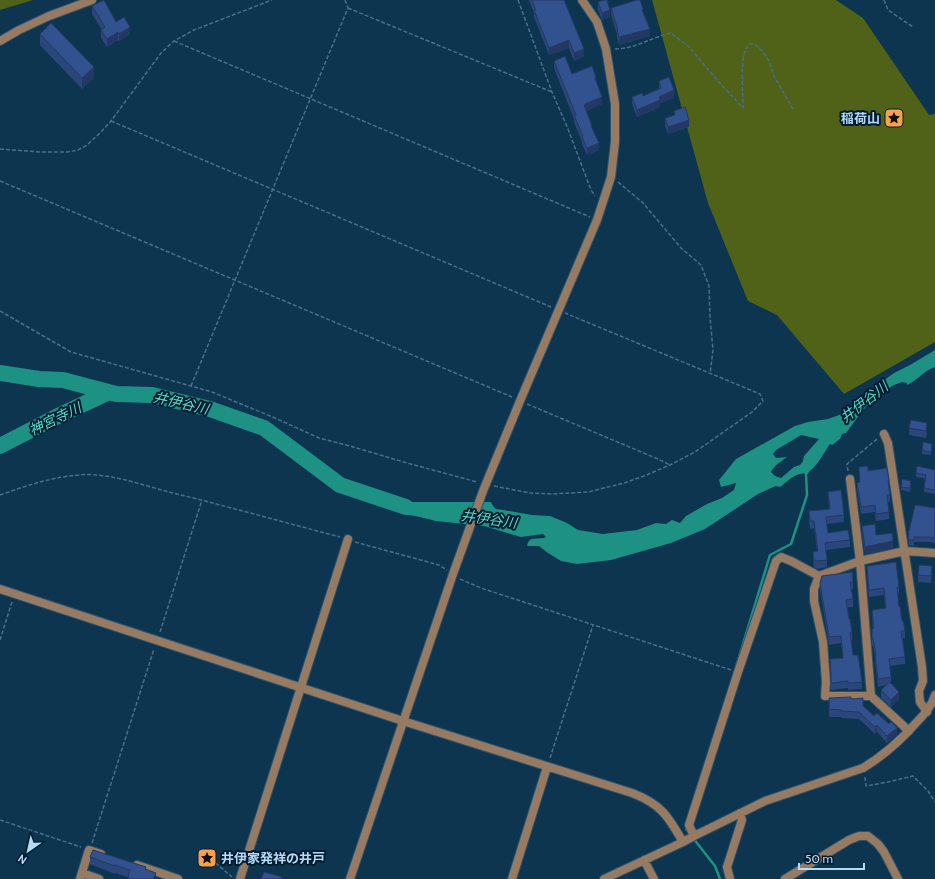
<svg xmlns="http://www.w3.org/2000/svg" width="935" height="879" viewBox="0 0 935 879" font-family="Cabin,'Noto Sans JP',sans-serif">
  <rect width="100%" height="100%" fill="#0d3550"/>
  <path fill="#4f6218" d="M 0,0 L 33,0 L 0,10 Z
    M 652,0 L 836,0 L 863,18 L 929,115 L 935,114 L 935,342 L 844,394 L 777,315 L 748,301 L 708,203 Z"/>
  <path fill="#1c9184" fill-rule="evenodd" d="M 935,350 L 935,367 C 923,371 918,380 907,385 L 907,383 L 902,382 L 894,385 L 884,391 L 879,395 L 876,396 L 863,410 L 846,433 L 842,434 L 840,439 L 832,445 L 830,444 C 822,455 818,466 806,474 C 797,471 787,482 780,487 L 776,486 L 771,488 L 758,494 L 705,529 L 671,543 L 611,560 L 577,564 L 561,561 L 548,553 L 539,546 L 527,546 L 528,542 L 531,539 L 544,538 L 546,537 L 543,534 L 521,537 L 484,526 L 436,521 L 420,517 L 404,514 L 383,507 L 386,497 L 396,502 L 491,502 L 493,506 L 496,509 L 503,510 L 532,515 L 550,516 L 567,523 L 578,530 L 603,534 L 637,530 L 656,523 L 666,524 L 672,520 L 680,523 L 686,516 L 707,504 L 722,498 L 734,490 L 736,483 L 721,487 L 719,480 L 736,459 L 795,426 L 808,422 L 828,419 L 839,415 L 856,404 L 869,391 L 894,373 L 910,365 ZM 801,435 L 819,439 L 804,456 L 803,461 L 800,465 L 794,467 L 781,478 L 775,476 L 771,472 C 773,466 782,461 787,457 L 776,458 L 773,454 L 776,450 Z"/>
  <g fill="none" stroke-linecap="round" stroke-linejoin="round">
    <path stroke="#1c9184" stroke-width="2.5" d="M 736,667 L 770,555 L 791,544 L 807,495 L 806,474 L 808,471
      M 687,825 L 686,829 L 690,834
      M 693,838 L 715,866 L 720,879"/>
    <path stroke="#1c9184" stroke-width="16" d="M 0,373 L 39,379 L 63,380 L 116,394 L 152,395 L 210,409 L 264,428 L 340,485 L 406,507
      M 0,446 L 56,417 L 109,392"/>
    <g stroke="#2b536e" stroke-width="10">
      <path id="minor" d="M 884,434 L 888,443 L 922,667 L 923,681 L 919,691 L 920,702 L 927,712
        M 850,479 L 860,561 L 871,696 L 909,731
        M 819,576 L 814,589 L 814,601 L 823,642 L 826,682 L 825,696 L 871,696
        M 0,589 L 403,721 L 632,793 C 661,804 668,816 683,842
        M 694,836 L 689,825 L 738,672 L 776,561 L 781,557 L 791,561 L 819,576 L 860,561 L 905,551 L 935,553
        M 644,860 L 654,879
        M 137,865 L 178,879
        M 82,873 L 99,879
        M 80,879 L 89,850 L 101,854
        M 240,879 L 348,539
        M 512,879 L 547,767
        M 604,879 L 683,842 L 694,836 L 765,801 L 863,768 C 883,756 900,741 916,723 C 924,715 932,706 935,695
        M 730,879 L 727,867 L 742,820 L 740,813
        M 785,879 L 849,840 L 859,836 L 868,836 L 878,844 L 884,852 L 898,879"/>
    </g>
    <g stroke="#2b536e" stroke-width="10">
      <path id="tertiary" d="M 0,41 L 19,30 L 49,16 L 92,0
        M 350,879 L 453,574 L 483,491 L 520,401 L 597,220 L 611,177 L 615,142 L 615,104 L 606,49 L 597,22 L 582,0"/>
    </g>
    <path stroke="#496f8b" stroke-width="1.5" stroke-dasharray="4 2" stroke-linecap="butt" d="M 518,0 L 552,92 L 568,129 L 591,190 L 595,196
      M 884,0 L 888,10 L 913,27
      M 348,8 L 552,92
      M 174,41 L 590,217
      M 615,49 C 635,49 652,37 671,33 L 689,47 L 718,81 L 743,108 C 743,94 740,60 746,49 C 747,47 749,46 750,44 L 755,44 L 762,51 L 768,59 L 774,76 L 794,111
      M 111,121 L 551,307
      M 0,149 L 40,152 L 67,152 L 78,150 L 87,145 L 100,133 L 111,121 L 161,53 L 174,41 L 194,30 L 272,0
      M 0,181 L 512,397
      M 618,182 L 643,203 L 681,248 L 701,265 L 709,286 L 710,317 L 713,350 L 710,374
      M 0,311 L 71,352 L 212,392 L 275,418 L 319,438 L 350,446 L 407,463 L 477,482
      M 191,386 L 348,8 L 345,0
      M 527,404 L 658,459 L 670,465
      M 848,471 L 847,464 L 877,439
      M 494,486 L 530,493 L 552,494 L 588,492 L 624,483 L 644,476 L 670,465 L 695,452 L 752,412 L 763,401 L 760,394 L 565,313
      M 0,495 C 25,486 52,477 79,475 C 107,472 142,485 169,492 C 226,506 283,522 340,537
      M 355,542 L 439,565 L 447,570
      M 460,579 L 481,588 L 731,670
      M 160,632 L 202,500
      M 0,640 L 12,602
      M 550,758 L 593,625
      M 865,777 L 866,786 L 888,782 L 913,776 L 928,791 L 935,802
      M 0,820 L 81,847
      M 92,843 L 154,649
      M 211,859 L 232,877"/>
    <use href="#minor" stroke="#967a62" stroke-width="8"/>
    <use href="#tertiary" stroke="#967a62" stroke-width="8"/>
  </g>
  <path fill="#2b467b" d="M 529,0 L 564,0 L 584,56 L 574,61 L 569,48 L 549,55 L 534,17 L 534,13 Z
    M 598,2 L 610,17 L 602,20 L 598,10 Z
    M 92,6 L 116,22 L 130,34 L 119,41 L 118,40 L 107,47 L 101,38 L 101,30 L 102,30 L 92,14 Z
    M 611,8 L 643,13 L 650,36 L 619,45 L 617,37 L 617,34 L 611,15 Z
    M 40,34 L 94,78 L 82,89 L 40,45 Z
    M 554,61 L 572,74 L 596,82 L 602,104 L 586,111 L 599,150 L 587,155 L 582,144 L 582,142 L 574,122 L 574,119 L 554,68 Z
    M 659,81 L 674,98 L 660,103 L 660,107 L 637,117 L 632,104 L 632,97 L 643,96 L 659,89 Z
    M 674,111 L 689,127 L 668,134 L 665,126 L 665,118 L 674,115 Z
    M 909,428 L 927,430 L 926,438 L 909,435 Z
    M 932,448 L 931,455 L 922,454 L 922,450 Z
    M 859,467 L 889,481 L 889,488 L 890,502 L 888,502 L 889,512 L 889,519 L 876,521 L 875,512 L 861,514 L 857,490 L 857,483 L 859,482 Z
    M 935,470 L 935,494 L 924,492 L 924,488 L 926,479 L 916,477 L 916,473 Z
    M 911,484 L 910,492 L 901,490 L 901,487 Z
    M 828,492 L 844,515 L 844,522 L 827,524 L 828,533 L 850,540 L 850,547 L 826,550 L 827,560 L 827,567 L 817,569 L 814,567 L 813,559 L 813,552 L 817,551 L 814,528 L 810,529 L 809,519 L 809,511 L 829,509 Z
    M 935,508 L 935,543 L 928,542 L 914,542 L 914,546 L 909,545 L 908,536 L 908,531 L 909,531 Z
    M 862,526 L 876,535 L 893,548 L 865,554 L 862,533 Z
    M 867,566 L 899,587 L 899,594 L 898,594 L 899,607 L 905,631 L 905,638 L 902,638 L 905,657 L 905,664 L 890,666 L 891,677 L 891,683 L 899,699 L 891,707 L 881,698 L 881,690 L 886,685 L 878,687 L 875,663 L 875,656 L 873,646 L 872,646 L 872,629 L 873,629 L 872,617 L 872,610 L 885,608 L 884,595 L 869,597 L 867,574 Z
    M 932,573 L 931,583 L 918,582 L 918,575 Z
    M 853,582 L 853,589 L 851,589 L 853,599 L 853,607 L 847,607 L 849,619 L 852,632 L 852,640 L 851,640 L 853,655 L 862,682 L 862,689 L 848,690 L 848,688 L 831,690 L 831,678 L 830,659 L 843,658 L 841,643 L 829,645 L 820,590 L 820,583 Z
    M 829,698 L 851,699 L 863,706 L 874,716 L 897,735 L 887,743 L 877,732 L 875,734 L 859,719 L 841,718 L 841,717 L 829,717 Z
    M 90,857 L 146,869 L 156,879 L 128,879 L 128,877 L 115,873 L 115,874 L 90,864 Z"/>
  <path fill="#233964" d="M 610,10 L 610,17 L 602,20 L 602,13 Z
    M 130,27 L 130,34 L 119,41 L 119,34 Z
    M 650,29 L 650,36 L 619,45 L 619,37 Z
    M 118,32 L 118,40 L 107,47 L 107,39 Z
    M 569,40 L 569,48 L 549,55 L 549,48 Z
    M 584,49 L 584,56 L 574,61 L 574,53 Z
    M 94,67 L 94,78 L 82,89 L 82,78 Z
    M 674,90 L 674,98 L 660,103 L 660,107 L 637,117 L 637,110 L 659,97 Z
    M 602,97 L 602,104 L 585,111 L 584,105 L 585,104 Z
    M 689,120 L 689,127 L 668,134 L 668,127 Z
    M 599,143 L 599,150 L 587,155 L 587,148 Z
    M 927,423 L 927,430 L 926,438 L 926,431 Z
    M 893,541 L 893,548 L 865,554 L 865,547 Z
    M 899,692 L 899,699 L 891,707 L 891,700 Z
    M 877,725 L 877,732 L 875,734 L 875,727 Z
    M 897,728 L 897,735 L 887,743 L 887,736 Z
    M 156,873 L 156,879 L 153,879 Z"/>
  <path fill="#32518f" stroke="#233964" d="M 104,0 L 116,22 L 124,17 L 130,27 L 119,34 L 118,32 L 107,39 L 101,30 L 105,27 L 92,6 Z
    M 532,0 L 564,0 L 584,49 L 574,53 L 569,40 L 549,48 L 534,10 L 536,10 Z
    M 604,0 L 607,0 L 610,10 L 602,13 L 598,2 Z
    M 637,0 L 640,0 L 643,9 L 642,10 L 650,29 L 619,37 L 617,30 L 618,30 L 611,8 Z
    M 51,23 L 94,67 L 82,78 L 40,34 Z
    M 565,56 L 572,74 L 592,66 L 596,77 L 595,78 L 602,97 L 585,104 L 585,105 L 584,105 L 592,126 L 591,126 L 599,143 L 587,148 L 582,137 L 583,136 L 574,115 L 576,115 L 554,61 Z
    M 669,77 L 674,90 L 659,97 L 660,100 L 637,110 L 632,97 L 642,93 L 643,96 L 661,88 L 659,81 Z
    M 685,107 L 689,120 L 668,127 L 665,118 L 675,115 L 674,111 Z
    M 911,420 L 927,423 L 926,431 L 909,428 Z
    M 923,442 L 932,444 L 931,452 L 922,450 Z
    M 868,466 L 868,471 L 887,468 L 889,481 L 888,481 L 890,495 L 887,495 L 889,512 L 876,514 L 875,505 L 861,507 L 857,483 L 860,482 L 859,467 Z
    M 917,466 L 935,470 L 935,490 L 924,488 L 926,475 L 916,473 Z
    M 902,479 L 911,481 L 910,488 L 901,487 Z
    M 841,490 L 844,515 L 826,517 L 828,533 L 848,530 L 850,540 L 825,543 L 827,560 L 817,561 L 814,560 L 813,552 L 818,551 L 814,521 L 810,521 L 809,511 L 830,509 L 828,492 Z
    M 915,505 L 935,508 L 935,538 L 928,537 L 914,537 L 914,540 L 909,540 L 908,531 L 909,531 Z
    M 875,524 L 876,535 L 892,533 L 893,541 L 865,547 L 862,526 Z
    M 896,562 L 899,587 L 897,587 L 899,607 L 900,606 L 902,621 L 903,621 L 905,631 L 901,631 L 905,657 L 889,659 L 891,677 L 878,679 L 875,656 L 876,655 L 873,638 L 872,639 L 872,629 L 874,628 L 872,610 L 886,608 L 884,588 L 869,590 L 867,566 Z
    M 919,565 L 932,566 L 931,576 L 918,575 Z
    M 852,572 L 853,582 L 850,582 L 853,599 L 846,600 L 849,619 L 850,619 L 852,632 L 850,633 L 853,655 L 858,655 L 862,682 L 848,683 L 848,681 L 831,683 L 831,674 L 830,659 L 843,658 L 841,636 L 829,637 L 820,583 L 822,576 Z
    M 890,682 L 899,692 L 891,700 L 881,690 Z
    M 851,697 L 851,699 L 863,698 L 863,706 L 874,716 L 877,713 L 889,724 L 891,721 L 897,728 L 887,736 L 877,725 L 875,727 L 859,712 L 841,711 L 841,710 L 829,709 L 829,698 Z
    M 93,850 L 146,867 L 145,869 L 156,873 L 153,879 L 129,879 L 130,878 L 128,877 L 130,870 L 115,865 L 115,866 L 90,857 Z
    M 264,872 L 282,877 L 281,879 L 261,879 Z"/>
  <defs>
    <g id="sight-square" transform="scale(1)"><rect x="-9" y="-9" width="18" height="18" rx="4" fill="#f8a14a" stroke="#001c30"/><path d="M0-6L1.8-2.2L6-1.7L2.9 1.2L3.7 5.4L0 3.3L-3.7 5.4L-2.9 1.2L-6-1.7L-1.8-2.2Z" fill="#111"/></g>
  </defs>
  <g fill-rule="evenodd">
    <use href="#sight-square" x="894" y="118"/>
    <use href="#sight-square" x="207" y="858"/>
  </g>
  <g text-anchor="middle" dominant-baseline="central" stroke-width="4" stroke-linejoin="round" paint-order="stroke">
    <g font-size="13" font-weight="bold" fill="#b6d9f6" stroke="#001c30" text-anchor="end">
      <text x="880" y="118">稲荷山</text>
      <text x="221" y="858" text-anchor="start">井伊家発祥の井戸</text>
    </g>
    <g font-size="14" font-style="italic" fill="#59dcca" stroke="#001c30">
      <text transform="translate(864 402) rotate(-38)">井伊谷川</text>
      <text transform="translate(181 403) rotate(13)">井伊谷川</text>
      <text transform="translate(55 419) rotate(-26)">神宮寺川</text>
      <text transform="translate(489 519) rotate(8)">井伊谷川</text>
    </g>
  </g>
  <g transform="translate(28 851) rotate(214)" stroke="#001c30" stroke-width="3" paint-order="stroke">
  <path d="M0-3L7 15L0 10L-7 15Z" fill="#b6d9f6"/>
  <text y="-6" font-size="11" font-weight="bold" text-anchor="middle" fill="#b6d9f6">N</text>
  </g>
  <path d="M799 863v6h65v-6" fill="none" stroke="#b6d9f6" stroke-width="2"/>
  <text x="805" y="863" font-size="12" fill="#b6d9f6" stroke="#001c30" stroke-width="3" paint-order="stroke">50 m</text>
</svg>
